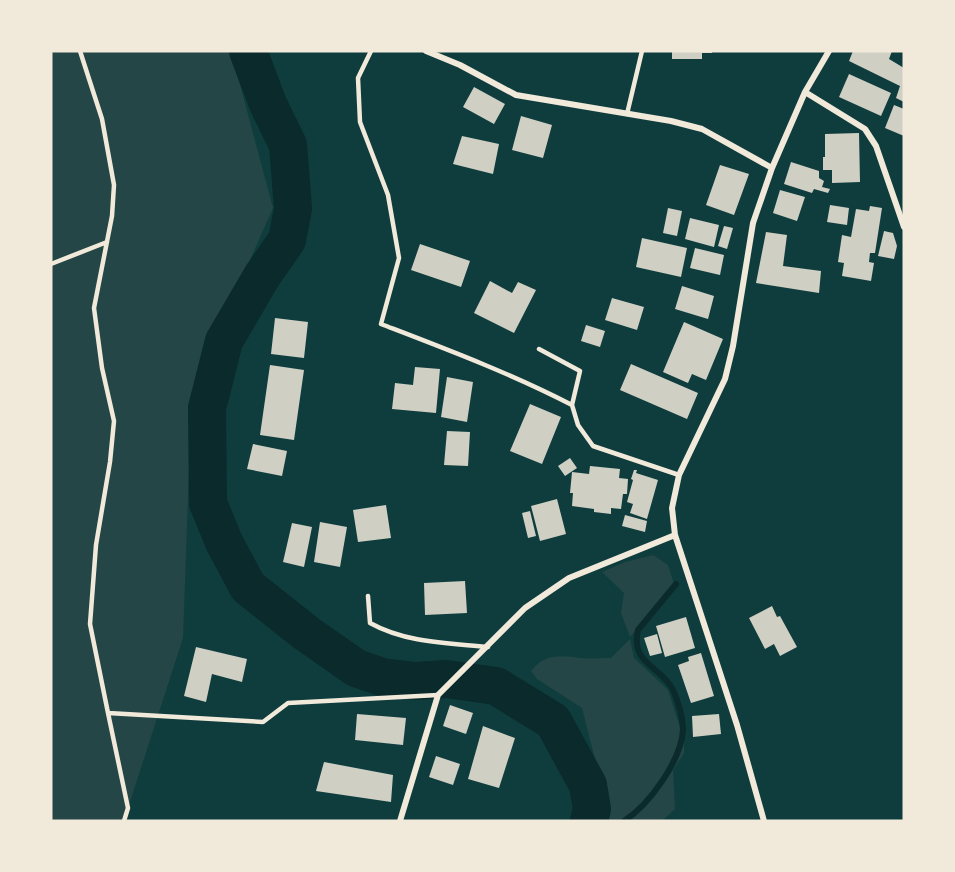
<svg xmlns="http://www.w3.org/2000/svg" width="955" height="872" viewBox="0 0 955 872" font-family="'Work Sans',sans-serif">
  <rect width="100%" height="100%" fill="#0f3d3e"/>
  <path fill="#244646" d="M 51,51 L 231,51 L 273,208 L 205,361 L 190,440 L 183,638 L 128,808 L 122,821 L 51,821 Z
    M 653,555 L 668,565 L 674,584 L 630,637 L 621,613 L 624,593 L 602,572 L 625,562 Z
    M 630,639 L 634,658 L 668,690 L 684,740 L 684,753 L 673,770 L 675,809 L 662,821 L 602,821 L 605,803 L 606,781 L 596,763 L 582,708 L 537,679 L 531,671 C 546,652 561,656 582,658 C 592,659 602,658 611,658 Z"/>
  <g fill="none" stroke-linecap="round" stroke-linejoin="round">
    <path stroke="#0a2a2b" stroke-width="6" d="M 624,821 C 649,805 681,761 683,730 C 683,718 678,701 673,690 C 661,666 630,664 638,630 L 676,584"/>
    <path stroke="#0a2a2b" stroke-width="38" d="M 248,51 L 268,104 L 288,145 L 293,209 L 287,240 L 262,276 L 224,341 L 207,408 L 208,503 L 224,542 L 248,587 L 306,633 L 356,668 L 382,677 L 416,681 L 446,679 L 496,686 L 553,721 L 588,785 L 592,809 L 589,821"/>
  </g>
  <path fill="#cfcfc3" d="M 672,51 L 712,51 L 712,53 L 702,53 L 702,59 L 672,59 Z
    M 853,51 L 892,51 L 889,59 L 904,68 L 904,102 L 896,98 L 900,86 L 849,61 Z
    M 849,74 L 891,93 L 881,116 L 839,97 Z
    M 474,87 L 505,104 L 494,124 L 463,107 Z
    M 894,105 L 904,109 L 904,136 L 885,128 Z
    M 521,116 L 552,125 L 543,158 L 512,150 Z
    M 859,133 L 860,182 L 832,183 L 832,170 L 823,170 L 823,157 L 825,157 L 825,134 Z
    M 462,136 L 499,144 L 493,174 L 453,164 Z
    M 791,162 L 819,171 L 819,178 L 824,181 L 822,187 L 830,189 L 828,193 L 814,189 L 812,193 L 784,184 Z
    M 720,165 L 749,174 L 734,215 L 706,205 Z
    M 780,190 L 805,197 L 797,221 L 773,213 Z
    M 830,205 L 849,208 L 847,225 L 827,222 Z
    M 870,206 L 882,208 L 875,253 L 870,253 L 869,262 L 874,263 L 871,281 L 842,276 L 844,263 L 838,262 L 842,235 L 851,237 L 856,209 L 869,211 Z
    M 668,208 L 682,211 L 677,236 L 663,233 Z
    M 690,218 L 719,225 L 714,247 L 685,239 Z
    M 724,226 L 733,228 L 727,249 L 718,246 Z
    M 884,231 L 893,233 L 897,246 L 894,259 L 878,256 Z
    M 766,232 L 787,235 L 783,266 L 821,271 L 819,293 L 756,283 Z
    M 642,238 L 687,248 L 681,277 L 636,267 Z
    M 420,244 L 470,261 L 461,287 L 411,270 Z
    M 695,248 L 724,255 L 720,275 L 690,268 Z
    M 490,281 L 512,293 L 518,282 L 536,290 L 514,333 L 474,313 Z
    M 682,286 L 714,296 L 708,319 L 675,309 Z
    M 612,298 L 644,307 L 637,330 L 605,320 Z
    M 275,318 L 308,322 L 304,358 L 271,354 Z
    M 684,322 L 723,339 L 706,380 L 692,374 L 688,383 L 663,372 Z
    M 586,325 L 605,331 L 600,347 L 581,341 Z
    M 631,364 L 698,393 L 687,419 L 620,390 Z
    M 270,365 L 304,370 L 294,440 L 260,435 Z
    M 415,367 L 440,369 L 436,413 L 392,409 L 395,383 L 413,385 Z
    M 447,377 L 473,382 L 467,422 L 441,417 Z
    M 530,404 L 561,417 L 542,464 L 510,451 Z
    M 447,431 L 470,432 L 468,466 L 444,465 Z
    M 253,444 L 287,451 L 282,476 L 247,469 Z
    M 570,458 L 577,468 L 565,476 L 558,466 Z
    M 590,466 L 620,469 L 619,478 L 628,479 L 627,494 L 623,494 L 621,509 L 611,508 L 611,514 L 594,512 L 594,509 L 572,506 L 573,493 L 570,493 L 572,472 L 589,474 Z
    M 634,470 L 637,470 L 636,473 L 658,480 L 647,519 L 630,513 L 633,504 L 627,502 L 633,480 L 631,479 Z
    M 557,499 L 566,534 L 540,541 L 531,506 Z
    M 386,505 L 391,538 L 358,542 L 353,510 Z
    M 530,511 L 536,536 L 528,538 L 522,513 Z
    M 625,515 L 647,521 L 645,532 L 622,526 Z
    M 320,522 L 347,527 L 340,567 L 314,562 Z
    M 292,523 L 312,527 L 304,567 L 283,562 Z
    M 465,581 L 467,613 L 425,615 L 424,583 Z
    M 772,606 L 777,617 L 780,616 L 797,647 L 780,656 L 774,644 L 765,649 L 749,618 Z
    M 686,617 L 695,648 L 665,657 L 656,626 Z
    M 657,634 L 662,653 L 650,656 L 644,638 Z
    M 196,647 L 247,659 L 242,682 L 212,674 L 206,702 L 184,696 Z
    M 701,653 L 714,696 L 691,703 L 678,665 L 689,661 L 688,657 Z
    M 450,705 L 473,713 L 466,734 L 443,726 Z
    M 357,714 L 406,718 L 403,745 L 355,740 Z
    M 719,714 L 721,734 L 693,737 L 692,716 Z
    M 483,726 L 515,738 L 499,788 L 468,779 Z
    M 436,756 L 460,764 L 453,785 L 429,777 Z
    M 324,762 L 393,775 L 391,802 L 316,791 Z"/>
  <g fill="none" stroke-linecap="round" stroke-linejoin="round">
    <path stroke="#f1e9da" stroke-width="4.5" d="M 80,51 L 102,119 L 114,185 L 112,216 L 94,308 L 102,368 L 114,421 L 110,462 L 96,545 L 90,624 L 108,713 L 263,722 L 288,703 L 438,695
      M 371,51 L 358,78 L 360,122 L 388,195 L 399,258 L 381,324 C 446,349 510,373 572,405 L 578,425 L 593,446 L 679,475
      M 627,114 L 642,51
      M 51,264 L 107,242
      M 539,349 L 580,371 L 572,405
      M 368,596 L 370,623 C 406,643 448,643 488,647
      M 108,713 L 128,808 L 124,821"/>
    <path stroke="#f1e9da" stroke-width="6" d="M 426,51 L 460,65 L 516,95 L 671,121 L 702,129 L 772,168
      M 805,92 L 865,129 L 876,146 L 904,227
      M 400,821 L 438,695 L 525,608 L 569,578 L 675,535
      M 764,821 L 737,725 L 675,535 L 672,508 L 679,475 L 725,379 L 733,346 L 753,223 L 772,168 L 805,92 L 829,51"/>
  </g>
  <rect width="955" height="872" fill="none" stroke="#f1e9da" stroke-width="105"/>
</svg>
